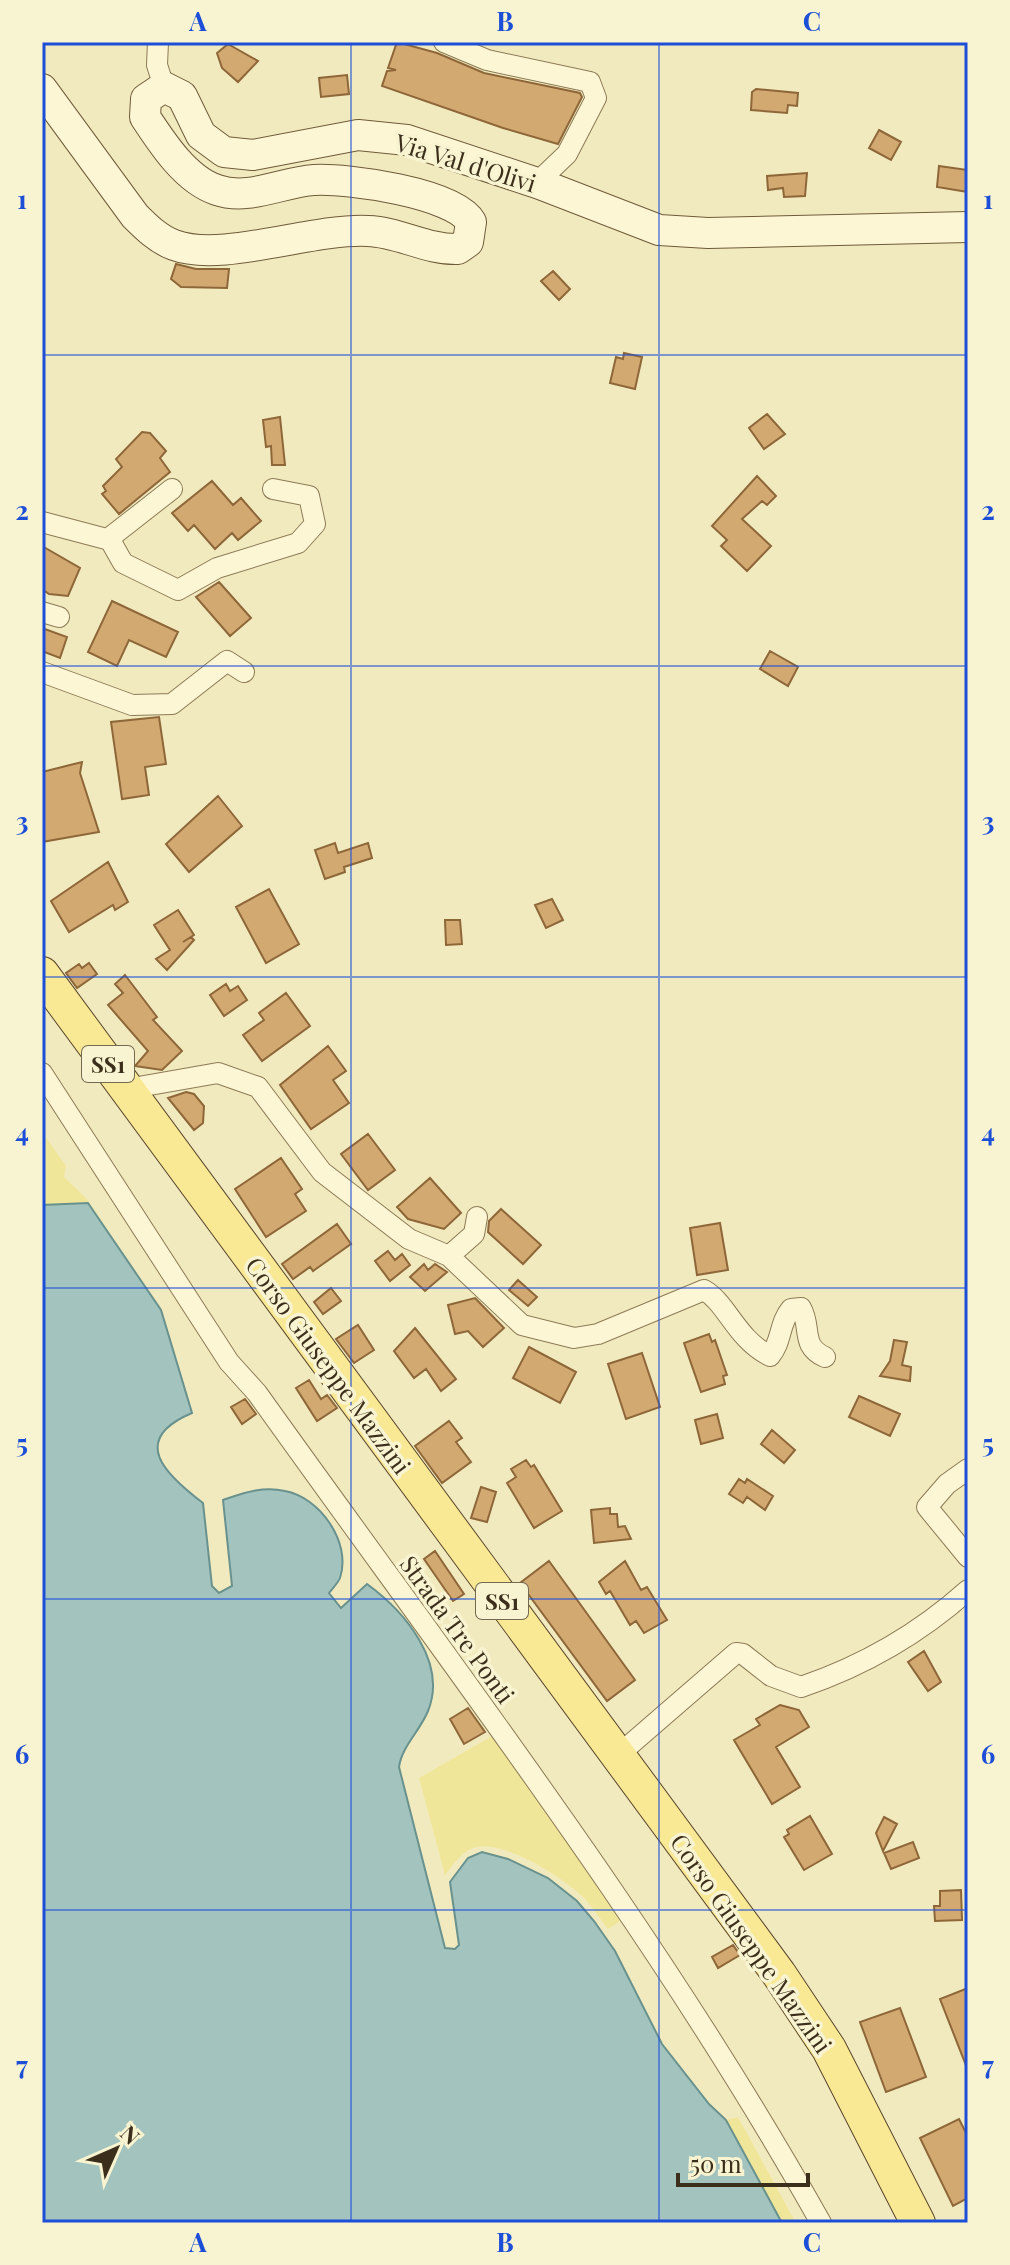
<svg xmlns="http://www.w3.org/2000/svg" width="1010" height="2265" viewBox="0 0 1010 2265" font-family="'Playfair Display',serif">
  <rect width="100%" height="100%" fill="#f2eabf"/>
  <path fill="#f0e69a" d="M 42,1132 L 66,1166 L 64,1177 L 86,1198 L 107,1229 L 88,1203 L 42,1205 Z
    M 492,1736 L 622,1920 L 608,1929 C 600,1919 593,1908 585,1899 C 564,1878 508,1842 478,1847 C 463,1849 454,1864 445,1875 L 419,1778 Z
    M 738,2117 L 796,2223 L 782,2223 L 726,2120 Z"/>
  <path fill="#a3c3be" stroke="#69928e" stroke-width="2" d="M 88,1203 L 161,1310 L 192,1413 C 128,1440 166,1475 203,1503 L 212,1586 L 219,1593 L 232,1586 L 223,1500 C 244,1493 262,1486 285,1491 C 319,1497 352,1542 340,1578 C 338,1583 332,1589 329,1593 L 341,1608 L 367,1584 C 404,1611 448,1662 428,1711 C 420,1731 402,1746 399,1767 L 445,1948 L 455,1949 L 459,1945 L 450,1882 L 468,1858 L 482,1852 L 508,1859 L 548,1878 L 577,1901 L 594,1921 L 615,1951 L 662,2044 L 709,2104 L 726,2120 L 782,2223 L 42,2223 L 42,1205 Z"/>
  <path fill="#d3a972" stroke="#8e6739" stroke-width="2" d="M 397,42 L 437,53 L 484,73 L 580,93 L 582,97 L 558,144 L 503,128 L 382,86 L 387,71 L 396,70 L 388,68 Z
    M 228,44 L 258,61 L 238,82 L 222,68 L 217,53 Z
    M 347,75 L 349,94 L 321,97 L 319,78 Z
    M 756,89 L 798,93 L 797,106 L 788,105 L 787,113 L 751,110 L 752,92 Z
    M 879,130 L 901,142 L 891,160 L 869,148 Z
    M 939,166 L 968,170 L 968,192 L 937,187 Z
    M 807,173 L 805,196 L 784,197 L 783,188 L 768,190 L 767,176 Z
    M 176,264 L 196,269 L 229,269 L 227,288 L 181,287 L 171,279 Z
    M 553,271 L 570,289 L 559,300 L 541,281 Z
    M 624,353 L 642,357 L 635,389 L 610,383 L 616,357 L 623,359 Z
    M 767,414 L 785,434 L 764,449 L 749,428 Z
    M 280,417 L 285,465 L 272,465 L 271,446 L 266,447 L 263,420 Z
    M 142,432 L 150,433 L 166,451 L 160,458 L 170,472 L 119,514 L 102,494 L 106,491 L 103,486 L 122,467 L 116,459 Z
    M 757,476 L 776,496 L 767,505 L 762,501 L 742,519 L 771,546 L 747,571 L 721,546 L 727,540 L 712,526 Z
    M 212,481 L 233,505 L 241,498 L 261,521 L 238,540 L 232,533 L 215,549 L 194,525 L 188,531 L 172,513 Z
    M 42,546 L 80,568 L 68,596 L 49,594 L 42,589 Z
    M 219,582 L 251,618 L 230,636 L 196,597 Z
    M 112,601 L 178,632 L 166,657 L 129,640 L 117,666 L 88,652 Z
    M 42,628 L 67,637 L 60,658 L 42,651 Z
    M 770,651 L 798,667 L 788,686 L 760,669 Z
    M 159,717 L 166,764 L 145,767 L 149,795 L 122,799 L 111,722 Z
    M 82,762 L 80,773 L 99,832 L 42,842 L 42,772 Z
    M 218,796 L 242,826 L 189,872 L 166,844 Z
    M 335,843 L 338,853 L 368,843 L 372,858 L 344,867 L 345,872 L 325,879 L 315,850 Z
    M 108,862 L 128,902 L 115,910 L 113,905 L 69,932 L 51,901 Z
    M 269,889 L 299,944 L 266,963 L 236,907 Z
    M 552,899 L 563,920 L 546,928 L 535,905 Z
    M 178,910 L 194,935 L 183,942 L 191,937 L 194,940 L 167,970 L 156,959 L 170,950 L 154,925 Z
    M 445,920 L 460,920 L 462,944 L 446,945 Z
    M 89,963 L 97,974 L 77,988 L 66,973 L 79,964 L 82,968 Z
    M 125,975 L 157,1017 L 153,1020 L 182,1051 L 162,1070 L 135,1066 L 148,1051 L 108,1005 L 123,993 L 115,984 Z
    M 226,984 L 230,991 L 238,986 L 247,1000 L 224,1016 L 210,995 Z
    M 286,993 L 310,1026 L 262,1061 L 243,1035 L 264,1020 L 259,1013 Z
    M 328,1046 L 346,1071 L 333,1080 L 349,1103 L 311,1129 L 280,1085 Z
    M 186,1092 L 194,1094 L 204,1106 L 203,1123 L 194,1130 L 168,1098 Z
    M 368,1134 L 395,1170 L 368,1190 L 341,1154 Z
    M 281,1158 L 302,1189 L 295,1194 L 306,1211 L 266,1237 L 235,1189 Z
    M 430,1178 L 461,1213 L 444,1229 L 408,1219 L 397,1207 Z
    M 501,1209 L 541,1245 L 523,1264 L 488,1232 L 489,1221 Z
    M 720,1223 L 728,1270 L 697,1275 L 690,1228 Z
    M 337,1224 L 351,1244 L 313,1271 L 310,1267 L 293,1279 L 282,1264 Z
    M 388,1251 L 395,1260 L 402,1254 L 410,1265 L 390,1281 L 375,1261 Z
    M 424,1264 L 428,1270 L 435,1264 L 447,1272 L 425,1291 L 410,1277 Z
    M 518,1280 L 537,1297 L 528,1306 L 509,1290 Z
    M 331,1288 L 341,1301 L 323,1314 L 314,1302 Z
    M 475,1298 L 504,1328 L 483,1347 L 468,1331 L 455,1334 L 448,1305 Z
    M 358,1325 L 374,1350 L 354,1363 L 336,1339 Z
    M 415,1328 L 456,1379 L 441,1391 L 426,1369 L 414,1378 L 394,1351 Z
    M 709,1334 L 712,1342 L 715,1340 L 727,1375 L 723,1376 L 725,1384 L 701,1392 L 684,1343 Z
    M 894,1340 L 907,1342 L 902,1365 L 911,1367 L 910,1381 L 880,1376 L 890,1361 Z
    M 529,1347 L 576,1372 L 560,1403 L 513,1378 Z
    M 642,1353 L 660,1407 L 626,1419 L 608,1364 Z
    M 309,1380 L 321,1399 L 327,1395 L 337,1408 L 317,1421 L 296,1388 Z
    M 859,1396 L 900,1414 L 890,1436 L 849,1417 Z
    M 245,1399 L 256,1414 L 242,1424 L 231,1407 Z
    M 717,1414 L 723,1438 L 701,1444 L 695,1420 Z
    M 449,1421 L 462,1438 L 456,1442 L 471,1462 L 442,1483 L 415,1446 Z
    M 772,1430 L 795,1450 L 784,1463 L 761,1444 Z
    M 526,1460 L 531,1467 L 534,1465 L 562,1511 L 534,1528 L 507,1483 L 516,1477 L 511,1469 Z
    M 739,1479 L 745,1483 L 747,1479 L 773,1496 L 765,1510 L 747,1497 L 743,1503 L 729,1494 Z
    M 481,1487 L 496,1492 L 487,1522 L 471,1518 Z
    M 610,1508 L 610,1514 L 617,1514 L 618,1527 L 625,1526 L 631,1539 L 594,1543 L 591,1510 Z
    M 435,1551 L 464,1594 L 453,1601 L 424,1559 Z
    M 549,1561 L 635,1680 L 607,1701 L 520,1583 Z
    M 625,1561 L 641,1590 L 647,1587 L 667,1620 L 644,1633 L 636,1621 L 630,1625 L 610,1591 L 606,1594 L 599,1582 Z
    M 924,1651 L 941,1682 L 928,1691 L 908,1662 Z
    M 780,1705 L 799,1710 L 809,1727 L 776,1747 L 800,1787 L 772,1804 L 734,1740 L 760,1725 L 756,1719 Z
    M 468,1708 L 485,1732 L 464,1744 L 450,1719 Z
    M 810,1816 L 832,1854 L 804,1870 L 784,1837 L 789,1834 L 787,1830 Z
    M 884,1817 L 897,1824 L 883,1851 L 876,1833 Z
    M 913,1842 L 919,1858 L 891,1869 L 884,1853 Z
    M 961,1890 L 962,1920 L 935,1921 L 934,1906 L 940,1906 L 940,1891 Z
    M 733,1945 L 740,1955 L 718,1968 L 712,1957 Z
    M 968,1988 L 968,2068 L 967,2068 L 940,1999 Z
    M 900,2008 L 926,2077 L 886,2092 L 860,2022 Z
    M 959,2119 L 968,2137 L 968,2198 L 953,2206 L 920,2138 Z"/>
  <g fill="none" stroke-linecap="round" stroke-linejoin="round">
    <g stroke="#8c7b56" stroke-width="22">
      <path id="street" d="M 158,42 L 157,65 L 164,87
        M 444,42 L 487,60 L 590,82 L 596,98 L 567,154 L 544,176 L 540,184
        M 42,522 L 110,540 L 123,563 L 178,590 L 217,568 L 298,543 L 315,524 L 309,496 L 273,489
        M 108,539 L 172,489
        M 42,612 L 59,617
        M 42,672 L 132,705 L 172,704 L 227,661 L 244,672
        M 42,1073 L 229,1362 L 257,1393 C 451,1665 658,1932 821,2223
        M 127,1089 L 218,1073 L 258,1087 L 322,1172 L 409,1239 L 449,1256 L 522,1325 L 574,1338 L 598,1334 L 704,1290 C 727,1303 736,1339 770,1356 C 782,1342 779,1323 791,1309 L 801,1308 C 812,1327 800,1346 825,1357
        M 449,1256 L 474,1234 L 477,1217
        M 968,1469 L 947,1484 L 927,1507 L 968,1557
        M 617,1756 L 736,1653 L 743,1654 L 771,1676 L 801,1687 C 863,1666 920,1633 968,1590"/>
    </g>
    <g stroke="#6e5b39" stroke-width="32">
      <path id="secondary" d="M 42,89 L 135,216 C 146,227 158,239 174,245 C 222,263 312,228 368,231 C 399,232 427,250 458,249 L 468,242 L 471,222 C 455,193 347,178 314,180 C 282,182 249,201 217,190 C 186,180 162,143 145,117 L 146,99 L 164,87 L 182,96 L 201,135 L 224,152 L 253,155 L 358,135 L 407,140 L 540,184 L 659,230 L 708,233 L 968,227"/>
    </g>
    <g stroke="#5a472b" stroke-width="36">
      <path id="primary" d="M 42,974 L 779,1974 L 829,2049 L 918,2223"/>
    </g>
    <use href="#street" stroke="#fcf6d4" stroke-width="20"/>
    <use href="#secondary" stroke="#fcf6d4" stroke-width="30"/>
    <use href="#primary" stroke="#f9e894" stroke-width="34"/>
  </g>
  <path fill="none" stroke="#1d4ed8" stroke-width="2" stroke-opacity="0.55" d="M 351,42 L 351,2223M 659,42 L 659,2223M 42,355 L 968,355M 42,666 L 968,666M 42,977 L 968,977M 42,1288 L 968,1288M 42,1599 L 968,1599M 42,1910 L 968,1910"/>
  <g text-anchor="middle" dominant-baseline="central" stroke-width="7" stroke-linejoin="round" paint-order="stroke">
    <g fill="#f8f3d0" stroke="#746a52" stroke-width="2">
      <rect x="82" y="1046" width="52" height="36" rx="6"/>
      <rect x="476" y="1583" width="52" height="36" rx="6"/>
    </g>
    <g font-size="22" font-weight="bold" fill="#3b2f1c">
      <text x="108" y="1064">SS1</text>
      <text x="502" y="1601">SS1</text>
    </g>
    <g font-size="24" fill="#3b2f1c" stroke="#f8f3d0">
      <text transform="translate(466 162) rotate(17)">Via Val d'Olivi</text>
      <text transform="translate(329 1365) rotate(54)">Corso Giuseppe Mazzini</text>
      <text transform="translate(458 1629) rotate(54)">Strada Tre Ponti</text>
      <text transform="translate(752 1943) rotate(55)">Corso Giuseppe Mazzini</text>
    </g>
  </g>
  <rect width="1010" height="2265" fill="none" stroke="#f8f3d0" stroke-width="88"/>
  <g transform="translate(116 2149) rotate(45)" stroke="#f8f3d0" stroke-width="6" paint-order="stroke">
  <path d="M0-6L14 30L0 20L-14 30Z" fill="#3b2f1c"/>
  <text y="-12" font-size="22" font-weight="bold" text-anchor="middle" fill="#3b2f1c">N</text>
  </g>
  <path d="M678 2173v12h130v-12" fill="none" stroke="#3b2f1c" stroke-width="4"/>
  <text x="690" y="2173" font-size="24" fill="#3b2f1c" stroke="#f8f3d0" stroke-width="6" paint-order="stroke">50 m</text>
  <rect x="44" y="44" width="922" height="2177" fill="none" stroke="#1d4ed8" stroke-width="3"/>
  <g font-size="26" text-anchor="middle" font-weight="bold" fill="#1d4ed8">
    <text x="198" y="31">A</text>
    <text x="505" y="31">B</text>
    <text x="812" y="31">C</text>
    <text x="22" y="209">1</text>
    <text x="988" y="209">1</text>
    <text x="22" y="520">2</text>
    <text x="988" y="520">2</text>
    <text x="22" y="831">3</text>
    <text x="988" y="831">3</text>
    <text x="22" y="1142">4</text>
    <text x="988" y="1142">4</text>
    <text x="22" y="1453">5</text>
    <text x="988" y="1453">5</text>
    <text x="22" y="1764">6</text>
    <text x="988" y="1764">6</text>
    <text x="22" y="2075">7</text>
    <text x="988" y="2075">7</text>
    <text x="198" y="2252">A</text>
    <text x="505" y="2252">B</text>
    <text x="812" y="2252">C</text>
  </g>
</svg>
